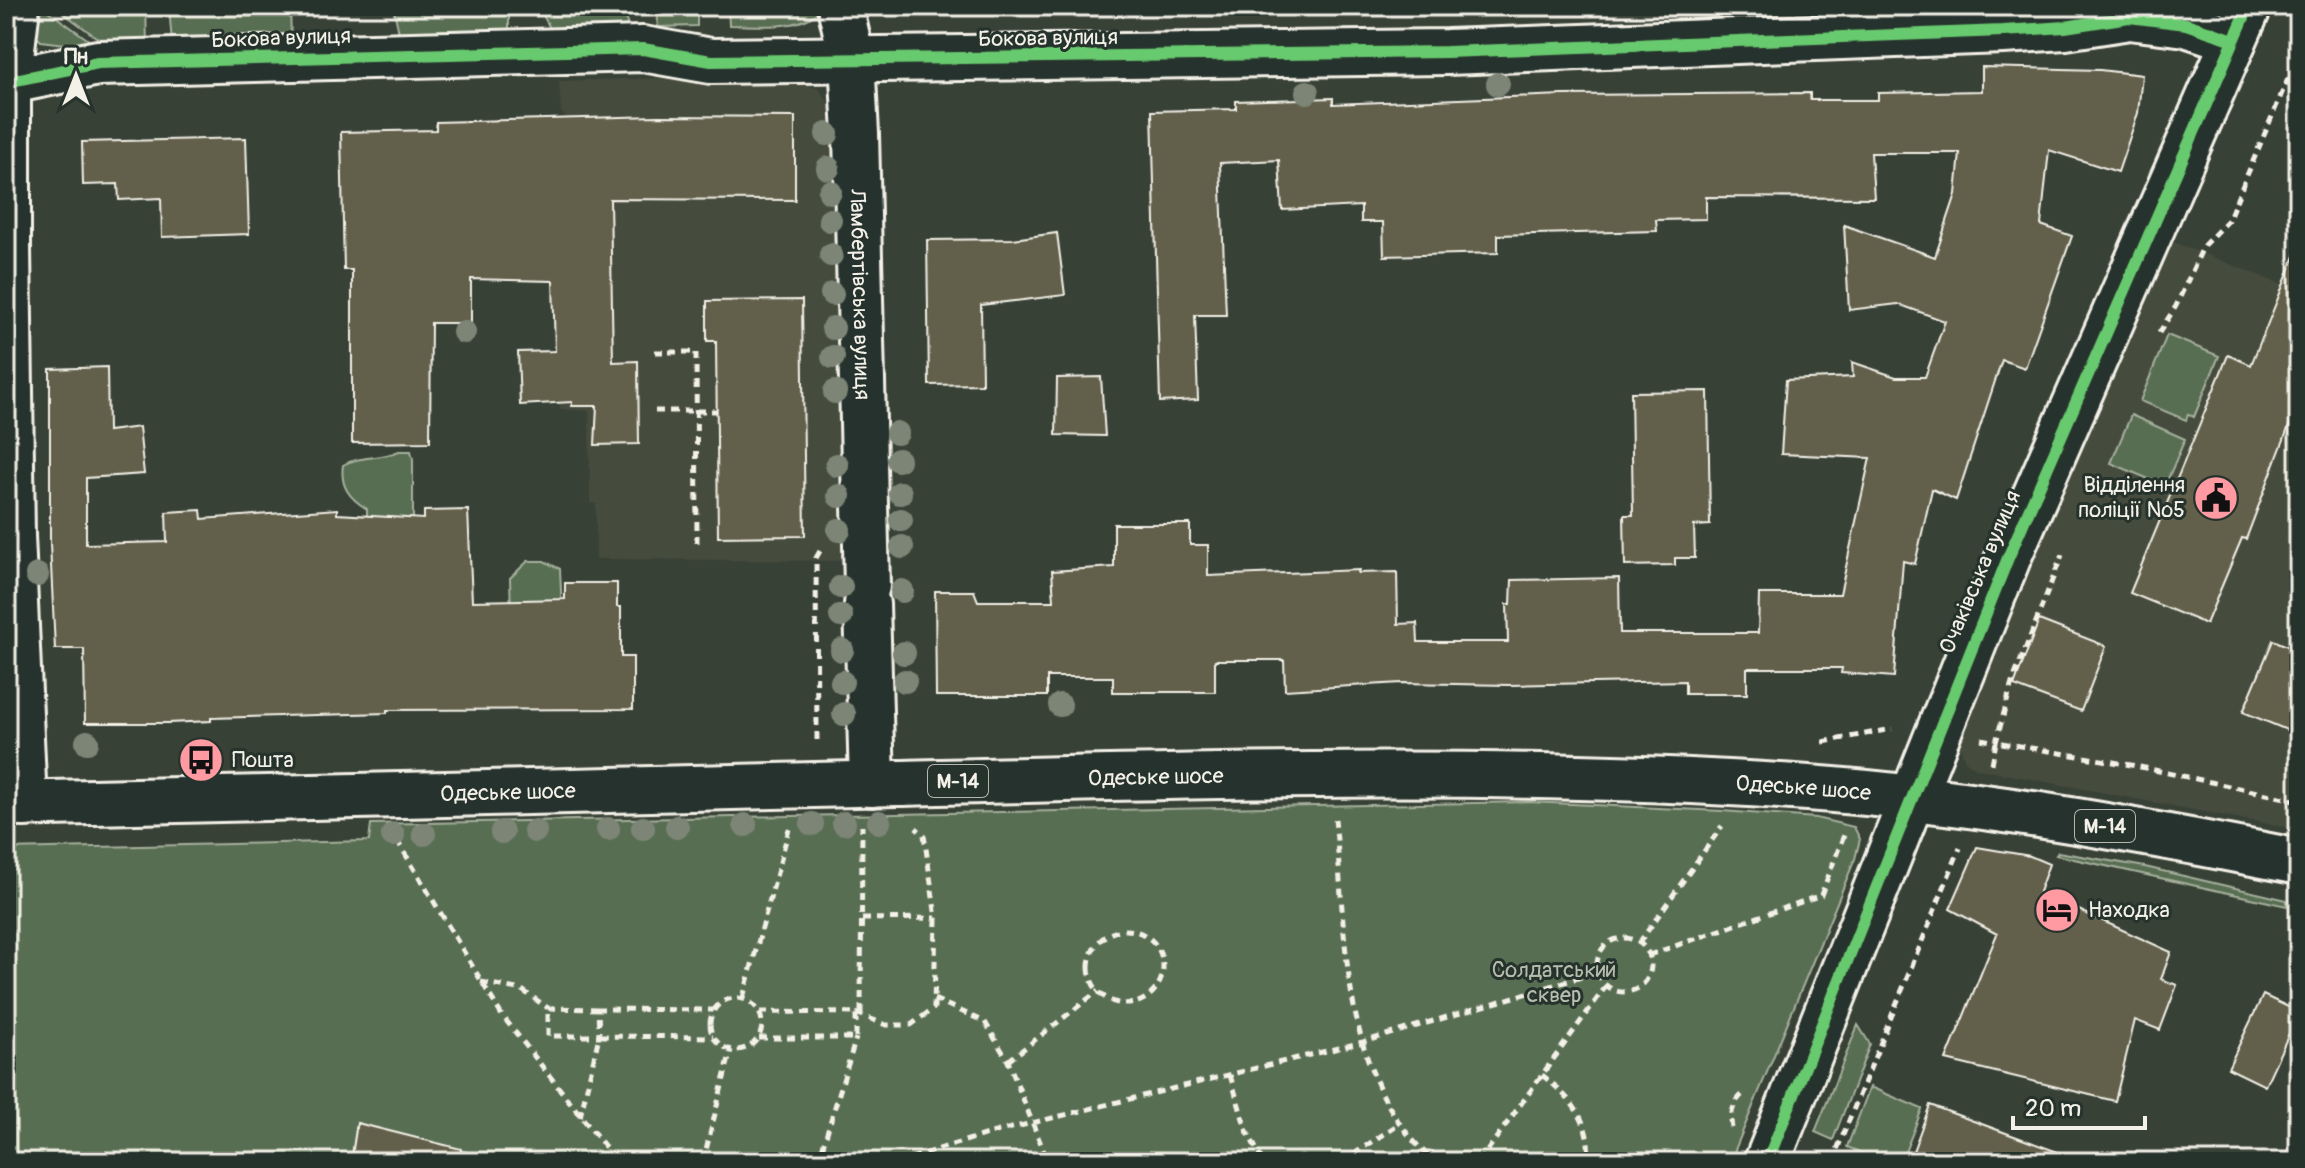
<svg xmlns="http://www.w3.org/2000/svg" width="2305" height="1168" viewBox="0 0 2305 1168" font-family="Pangolin,sans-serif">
  <rect width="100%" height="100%" fill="#384136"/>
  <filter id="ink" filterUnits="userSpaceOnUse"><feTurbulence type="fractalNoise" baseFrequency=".0125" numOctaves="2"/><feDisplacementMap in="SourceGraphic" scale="16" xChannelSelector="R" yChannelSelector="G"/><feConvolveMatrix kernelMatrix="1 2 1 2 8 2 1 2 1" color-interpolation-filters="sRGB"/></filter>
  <g filter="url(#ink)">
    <path fill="#454b3d" d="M 768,75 L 801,81 L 819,89 L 828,102 L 832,119 L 846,561 L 596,559 L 596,504 L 590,503 L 589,411 L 560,409 L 559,363 L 555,363 L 553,266 L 567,119 L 561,112 L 559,81 Z
      M 2166,239 L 2299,291 L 2299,830 L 1978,769 L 1967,763 L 1962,754 L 1960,742 L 1964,717 Z"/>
    <path fill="#586e52" stroke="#a6b09d" stroke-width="2" d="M 33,6 L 41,6 L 90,41 L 90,47 L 41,41 L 36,36 Z
      M 54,6 L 146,6 L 147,45 L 101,47 L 100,40 Z
      M 169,6 L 290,6 L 291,38 L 172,44 Z
      M 393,6 L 509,6 L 509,30 L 399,33 Z
      M 538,6 L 626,6 L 627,27 L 551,30 Z
      M 657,6 L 697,6 L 697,26 L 658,27 Z
      M 728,6 L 822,6 L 822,8 C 802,32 758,25 729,25 Z
      M 895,6 L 972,6 L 970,10 L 931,16 L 899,11 Z
      M 2167,335 L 2219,356 L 2194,417 L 2188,414 L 2186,420 L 2140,401 Z
      M 2131,415 L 2185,439 L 2165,486 L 2111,463 Z
      M 399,451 L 411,451 L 413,459 L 413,523 L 367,526 L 367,509 C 349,498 340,486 343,465 C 360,455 380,460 399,451 Z
      M 528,561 L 544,561 L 560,569 L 564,656 L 511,614 L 510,578 Z
      M 1529,802 L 1722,811 L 1816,818 L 1854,827 L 1860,839 L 1855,859 L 1730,1162 L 505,1162 L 357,1123 L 351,1162 L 6,1162 L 6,849 L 369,841 L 371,824 Z
      M 2058,852 L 2145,867 L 2287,900 L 2287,906 L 2056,855 Z
      M 1858,1025 L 1870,1044 L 1833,1140 L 1815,1132 Z
      M 1870,1087 L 1922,1109 L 1901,1162 L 1884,1162 L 1847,1147 Z"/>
    <path fill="#62614c" stroke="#f4f1e8" stroke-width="2" d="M 1982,67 L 2100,70 L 2142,75 L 2138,113 L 2118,172 L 2049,150 L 2041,225 L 2072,236 L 2025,368 L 2002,360 L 1956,500 L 1932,489 L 1915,564 L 1903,561 L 1894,677 L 1841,673 L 1842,668 L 1747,668 L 1747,694 L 1685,694 L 1685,681 L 1509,685 L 1401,683 L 1285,690 L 1284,660 L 1215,660 L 1215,692 L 1113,692 L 1113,677 L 1047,677 L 1047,696 L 936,696 L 935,591 L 974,591 L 978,601 L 1054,601 L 1052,571 L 1114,567 L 1114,524 L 1190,524 L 1190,545 L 1208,545 L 1208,576 L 1359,570 L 1358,573 L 1397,572 L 1398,624 L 1417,623 L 1418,642 L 1508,642 L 1507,604 L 1511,604 L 1512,580 L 1619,578 L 1620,633 L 1758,633 L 1759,594 L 1840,594 L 1870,458 L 1781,454 L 1786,380 L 1853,377 L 1852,362 L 1896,377 L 1925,377 L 1945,321 L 1898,304 L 1849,310 L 1844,225 L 1935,257 L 1956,194 L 1960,153 L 1871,153 L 1874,198 L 1706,197 L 1706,219 L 1656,220 L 1657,231 L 1498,235 L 1498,253 L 1384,256 L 1383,222 L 1361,222 L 1361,206 L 1282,210 L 1279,160 L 1220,163 L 1226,315 L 1195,315 L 1198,400 L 1160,402 L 1152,111 L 1236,109 L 1236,101 L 1333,98 L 1333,104 L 1563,95 L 1810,93 L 1810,100 L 1878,100 L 1878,93 L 1982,91 Z
      M 658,116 L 795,117 L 795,200 L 610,199 L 613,362 L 638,361 L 639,444 L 595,445 L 597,406 L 572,406 L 572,402 L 520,405 L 518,352 L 555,351 L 553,281 L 471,279 L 471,323 L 431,323 L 430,442 L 352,443 L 352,270 L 344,270 L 341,132 L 436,130 L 436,122 Z
      M 246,138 L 249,234 L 162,237 L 161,198 L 119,200 L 118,184 L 83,185 L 82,142 Z
      M 1057,233 L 1065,295 L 981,305 L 982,384 L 929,385 L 927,240 L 1013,239 Z
      M 2297,251 L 2299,400 L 2246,539 L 2242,538 L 2206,624 L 2130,593 L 2228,355 L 2251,365 Z
      M 802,300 L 805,536 L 718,537 L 716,341 L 707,341 L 707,301 Z
      M 107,367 L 108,431 L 139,427 L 144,474 L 86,478 L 86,544 L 167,542 L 166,512 L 201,510 L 202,519 L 337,509 L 337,514 L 424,519 L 424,511 L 468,510 L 472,601 L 565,599 L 565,583 L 617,583 L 617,607 L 621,607 L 621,657 L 633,657 L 633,709 L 387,710 L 387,713 L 211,718 L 211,721 L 168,723 L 85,723 L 84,649 L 55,649 L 50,544 L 50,369 Z
      M 1101,377 L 1105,436 L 1056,435 L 1057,378 Z
      M 1708,391 L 1710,525 L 1694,526 L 1695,558 L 1675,558 L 1675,565 L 1625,566 L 1624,515 L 1633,515 L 1631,392 Z
      M 2039,620 L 2106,646 L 2081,711 L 2014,686 Z
      M 2273,640 L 2299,651 L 2299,735 L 2243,712 Z
      M 1977,847 L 2030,856 L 2049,864 L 2039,892 L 2171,952 L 2161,979 L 2177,985 L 2160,1030 L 2135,1020 L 2115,1101 L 1946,1060 L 1997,934 L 1950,909 Z
      M 2263,995 L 2299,1012 L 2265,1086 L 2228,1068 Z
      M 1930,1105 L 2074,1158 L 2074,1162 L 1909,1162 Z
      M 357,1123 L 461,1149 L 460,1162 L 351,1162 Z"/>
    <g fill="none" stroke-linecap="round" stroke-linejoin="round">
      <g stroke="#f4f1e8" stroke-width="50">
        <g id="minor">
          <path d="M 17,6 L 8,83 L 8,247 L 12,536 L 24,804"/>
          <path id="s1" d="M 840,6 L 852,59 L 856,134 L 867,586"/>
          <path d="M 6,82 L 98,63 L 643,49 L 711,61 L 1447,52 L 2003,31 L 2065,27 L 2129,17 L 2186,24 L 2234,40"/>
          <path d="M 867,604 L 872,784"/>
          <path d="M 1767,1162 L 2008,558 L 2249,6"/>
        </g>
      </g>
      <g stroke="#f4f1e8" stroke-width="50">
        <g id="highway">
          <path id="s2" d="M 6,804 C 303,798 599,790 896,783 C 1200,776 1504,766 1808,788 C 1973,800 2137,830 2299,862"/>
        </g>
      </g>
      <path stroke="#f4f1e8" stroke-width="5" stroke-dasharray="8 6" stroke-linecap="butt" d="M 2159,333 L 2176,306 L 2204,245 L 2228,220 L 2299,53
        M 655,352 L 696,352 L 697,544
        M 655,411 L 717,411
        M 1981,739 L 1996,742 L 2012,683 L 2062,555
        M 817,740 L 816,558 L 820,551
        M 1823,742 L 1892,729
        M 1992,764 L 1996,742 L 2131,765 L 2299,801
        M 1335,819 C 1347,934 1338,1079 1435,1162
        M 397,840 L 501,1014 L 617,1162
        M 862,919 L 936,918
        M1089 967a37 37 0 1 1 74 0a37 37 0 1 1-74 0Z
        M1597 965a27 27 0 1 1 54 0a27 27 0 1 1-54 0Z
        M 1639,943 L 1722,826
        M 1649,955 L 1821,895 L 1844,835
        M 481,982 L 522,990 L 548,1008
        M710 1024a26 26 0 1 1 52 0a26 26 0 1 1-52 0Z
        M 743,998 L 789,829
        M 934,999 L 985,1022 L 1008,1061 L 1048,1162
        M 598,1009 L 548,1008 L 548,1036 L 599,1036 L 598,1009 L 713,1010
        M 856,1013 L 886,1025 L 911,1025 L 934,1008 L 936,918 L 924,835 L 916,828
        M 861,1013 L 862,826
        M 759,1038 L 856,1038 L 856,1013 L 760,1012
        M 1008,1061 L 1098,991
        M 1230,1075 L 1246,1129 L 1263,1162
        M 1542,1075 C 1572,1099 1592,1122 1588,1162
        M 580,1117 L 599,1036 L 713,1037
        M 1732,1128 C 1729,1115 1734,1099 1746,1092
        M 703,1162 L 731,1050
        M 818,1162 L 856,1038
        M 898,1162 L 987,1134 L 1363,1042 L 1598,972
        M 1342,1162 L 1400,1123
        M 1479,1162 L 1607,985
        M 1832,1162 L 1960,848"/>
      <use href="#minor" stroke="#26332d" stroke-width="44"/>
      <use href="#highway" stroke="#26332d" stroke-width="44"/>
      <g stroke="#26332d" stroke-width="17">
        <path id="cycleway" d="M 6,82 L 98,63 L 643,49 L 711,61 L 1447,52 L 2003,31 L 2065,27 L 2129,17 L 2186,24 L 2234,40
          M 1767,1162 L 2008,558 L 2249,6"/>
      </g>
      <use href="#cycleway" stroke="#67ca6e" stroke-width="12"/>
    </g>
    <g fill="#7d8577">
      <circle cx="1498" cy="84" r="12"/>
      <circle cx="1307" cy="92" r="12"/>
      <circle cx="827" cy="134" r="12"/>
      <circle cx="828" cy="168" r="12"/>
      <circle cx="830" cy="192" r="12"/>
      <circle cx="830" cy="220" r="12"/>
      <circle cx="831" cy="255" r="12"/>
      <circle cx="832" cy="294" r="12"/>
      <circle cx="833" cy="328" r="12"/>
      <circle cx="464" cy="332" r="12"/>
      <circle cx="833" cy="357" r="12"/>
      <circle cx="835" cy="392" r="12"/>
      <circle cx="897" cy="433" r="12"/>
      <circle cx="898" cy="460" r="12"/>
      <circle cx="837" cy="465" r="12"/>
      <circle cx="900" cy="493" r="12"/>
      <circle cx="839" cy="496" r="12"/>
      <circle cx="901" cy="520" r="12"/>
      <circle cx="839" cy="530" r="12"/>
      <circle cx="902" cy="547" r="12"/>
      <circle cx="37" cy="575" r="12"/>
      <circle cx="841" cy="587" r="12"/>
      <circle cx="902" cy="591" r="12"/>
      <circle cx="841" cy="616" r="12"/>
      <circle cx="842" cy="650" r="12"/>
      <circle cx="904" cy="653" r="12"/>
      <circle cx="905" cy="681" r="12"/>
      <circle cx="842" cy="682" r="12"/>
      <circle cx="1060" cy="705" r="12"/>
      <circle cx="844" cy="714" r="12"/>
      <circle cx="87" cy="742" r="12"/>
      <circle cx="879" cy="822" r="12"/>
      <circle cx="844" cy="823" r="12"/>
      <circle cx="812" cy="824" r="12"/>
      <circle cx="745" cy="825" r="12"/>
      <circle cx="677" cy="827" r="12"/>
      <circle cx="643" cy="828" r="12"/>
      <circle cx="608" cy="829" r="12"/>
      <circle cx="535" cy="831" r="12"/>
      <circle cx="502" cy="832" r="12"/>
      <circle cx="424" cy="834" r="12"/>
      <circle cx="393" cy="835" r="12"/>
    </g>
  </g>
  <defs>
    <g id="civic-disc" transform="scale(2.3)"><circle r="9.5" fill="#ff9aa2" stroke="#26332d"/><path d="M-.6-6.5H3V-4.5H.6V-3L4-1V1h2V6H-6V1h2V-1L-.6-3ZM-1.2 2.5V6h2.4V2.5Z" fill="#111"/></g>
    <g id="bus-disc" transform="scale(2.3)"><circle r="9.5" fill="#ff9aa2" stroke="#26332d"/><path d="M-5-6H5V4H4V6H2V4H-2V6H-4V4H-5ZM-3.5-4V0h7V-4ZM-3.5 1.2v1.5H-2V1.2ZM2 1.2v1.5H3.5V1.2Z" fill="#111"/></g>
    <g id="hotel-disc" transform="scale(2.3)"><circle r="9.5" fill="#ff9aa2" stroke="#26332d"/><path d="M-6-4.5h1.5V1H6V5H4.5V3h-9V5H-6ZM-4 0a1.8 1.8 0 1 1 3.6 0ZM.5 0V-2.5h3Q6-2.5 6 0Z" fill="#111"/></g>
  </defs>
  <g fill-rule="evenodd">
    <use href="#civic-disc" x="2216" y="498"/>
    <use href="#bus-disc" x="201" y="760"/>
    <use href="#hotel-disc" x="2057" y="910"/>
  </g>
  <g text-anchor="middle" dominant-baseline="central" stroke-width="6" stroke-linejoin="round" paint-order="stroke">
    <g fill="#26332d" stroke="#b6b8b0" stroke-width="2">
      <rect x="928" y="765" width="60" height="32" rx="6"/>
      <rect x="2075" y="810" width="60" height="32" rx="6"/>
    </g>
    <g font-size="20" font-weight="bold" fill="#f4f1e8">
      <text x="958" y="781">М-14</text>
      <text x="2105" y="826">М-14</text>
    </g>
    <g font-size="22" fill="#f4f1e8" stroke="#26332d">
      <text transform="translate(281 38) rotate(-2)">Бокова вулиця</text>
      <text transform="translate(1048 38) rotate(-1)">Бокова вулиця</text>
      <text stroke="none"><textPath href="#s1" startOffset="290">Ламбертівська вулиця</textPath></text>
      <text transform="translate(1980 572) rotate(-67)">Очаківська вулиця</text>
      <text stroke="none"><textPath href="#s2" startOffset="1150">Одеське шосе</textPath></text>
      <text stroke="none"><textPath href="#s2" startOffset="1798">Одеське шосе</textPath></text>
      <text stroke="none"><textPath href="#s2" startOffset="502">Одеське шосе</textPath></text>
    </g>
    <g font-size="22" fill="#f4f1e8" stroke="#26332d" text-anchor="start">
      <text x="2185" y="485" text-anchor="end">Відділення<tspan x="2185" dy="25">поліції №5</tspan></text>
      <text x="232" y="760">Пошта</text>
      <text x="2088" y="910">Находка</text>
    </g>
    <g font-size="22" fill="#b6bdac" stroke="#26332d">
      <text x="1554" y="970">Солдатський<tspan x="1554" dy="25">сквер</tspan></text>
    </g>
  </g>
  <rect width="2305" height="1168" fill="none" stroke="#26332d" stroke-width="32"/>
  <rect x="16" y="16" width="2273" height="1136" fill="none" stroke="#f4f1e8" stroke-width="3" filter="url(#ink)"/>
  <g transform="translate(76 76)" stroke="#26332d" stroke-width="6" paint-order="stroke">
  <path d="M0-6L14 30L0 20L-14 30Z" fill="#f4f1e8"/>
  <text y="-12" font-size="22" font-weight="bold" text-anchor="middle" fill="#f4f1e8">Пн</text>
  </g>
  <path d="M2013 1116v12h132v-12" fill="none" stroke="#f4f1e8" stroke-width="4"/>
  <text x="2025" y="1116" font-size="24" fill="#f4f1e8" stroke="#26332d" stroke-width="6" paint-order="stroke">20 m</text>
</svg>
